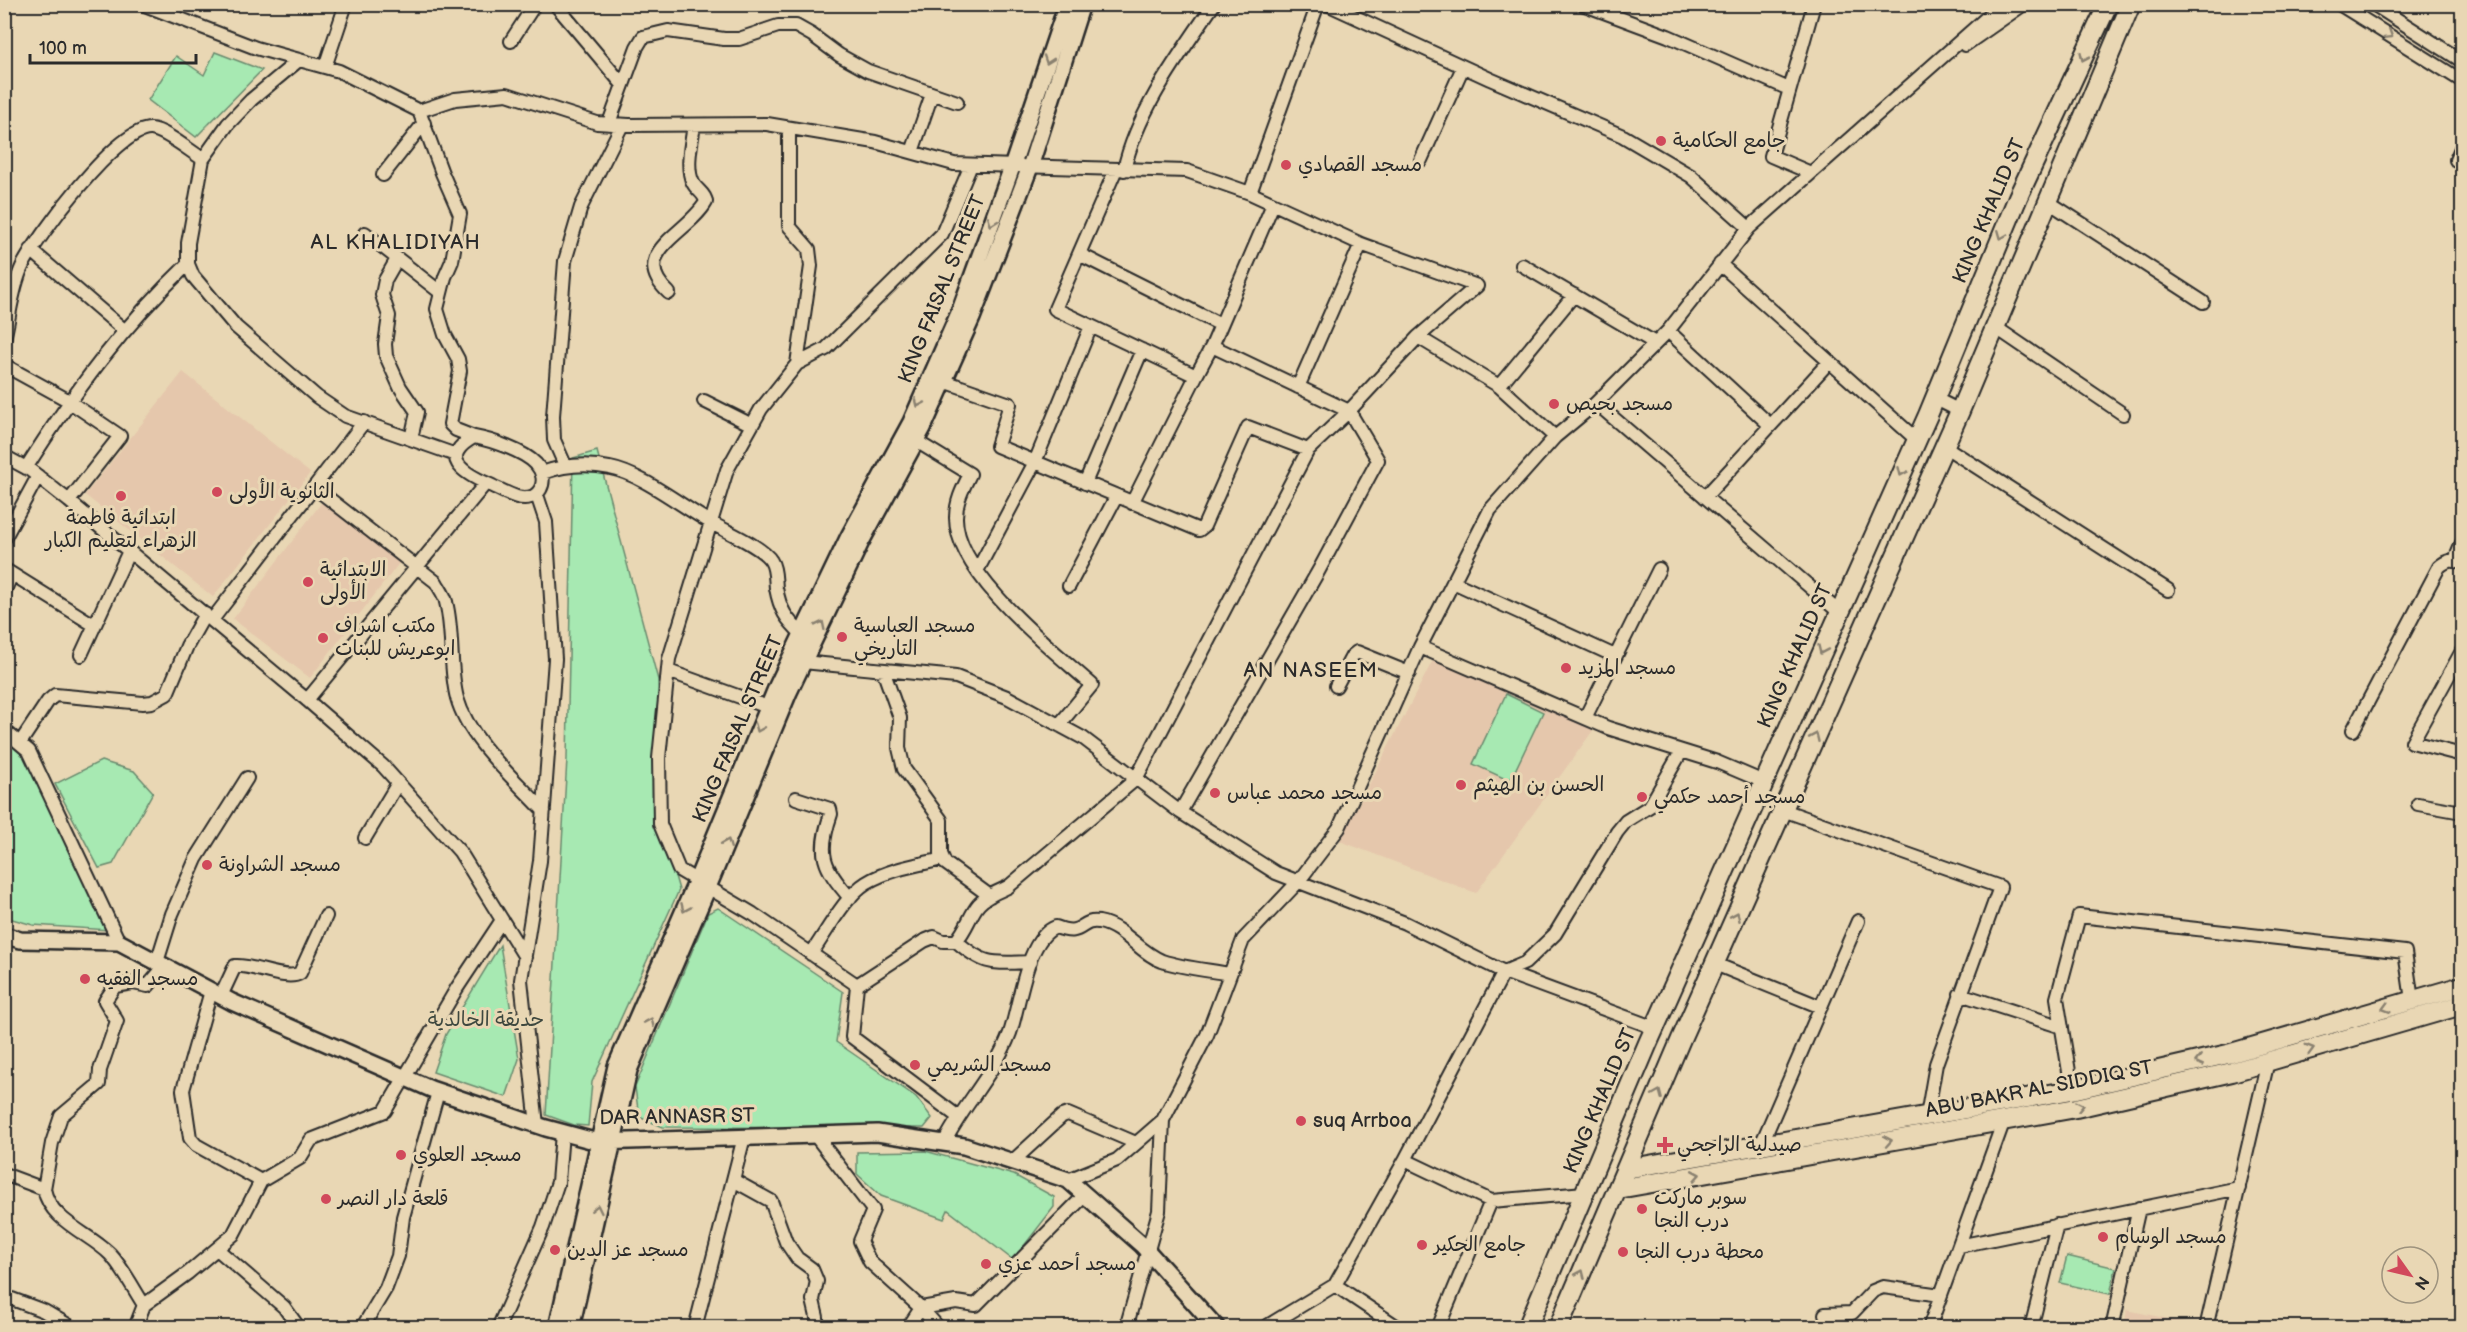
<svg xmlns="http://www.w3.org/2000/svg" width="2467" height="1332" viewBox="0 0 2467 1332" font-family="'Balsamiq Sans','Playpen Sans Arabic',sans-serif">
  <rect width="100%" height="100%" fill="#e9d7b4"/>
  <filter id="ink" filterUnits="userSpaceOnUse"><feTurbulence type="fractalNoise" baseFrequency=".0167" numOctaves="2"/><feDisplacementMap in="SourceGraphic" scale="12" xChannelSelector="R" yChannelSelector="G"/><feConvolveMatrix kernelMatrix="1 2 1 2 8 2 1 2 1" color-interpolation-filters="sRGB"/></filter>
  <g filter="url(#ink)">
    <path fill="#e5c7ac" d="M 183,372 L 310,473 L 213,597 L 85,495 Z
      M 322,502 L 400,562 L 310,678 L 233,619 Z
      M 1434,658 L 1594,729 L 1476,893 L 1340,841 Z
      M 2127,1310 L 2197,1325 L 2196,1327 L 2124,1327 Z"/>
    <path fill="#a7e9b2" stroke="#698a6e" stroke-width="1.5" d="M 215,52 L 262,70 L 196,137 L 148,100 L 176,56 L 204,75 Z
      M 597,451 L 658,680 L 660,824 L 679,890 L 592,1082 L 588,1126 L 574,1125 L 546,1115 L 567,759 L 573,458 Z
      M 1506,694 L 1543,712 L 1510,781 L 1473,764 Z
      M 4,740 L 25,755 L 109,930 L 33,925 L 5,917 Z
      M 101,761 L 134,771 L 153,792 L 113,864 L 99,868 L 55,784 Z
      M 718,908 L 843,992 L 836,1042 L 916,1097 L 932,1118 L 924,1128 L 663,1127 L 639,1117 L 635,1087 L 708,913 Z
      M 500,945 L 519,1059 L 506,1097 L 433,1072 L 446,1034 Z
      M 925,1151 L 1014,1175 L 1054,1197 L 1054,1207 L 1013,1260 L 948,1210 L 944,1219 L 881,1196 L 857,1174 L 857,1152 Z
      M 2067,1256 L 2116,1268 L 2110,1294 L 2060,1283 Z"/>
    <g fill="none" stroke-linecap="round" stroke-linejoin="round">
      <g stroke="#2b2b2b" stroke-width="16">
        <path id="minor" d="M 142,4 L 256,48 L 339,71 L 419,111 L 455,99 L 507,94 L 597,123 L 629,125 L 767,124 L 875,142 L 954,164 L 1187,171 L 1250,193 L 1361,244 L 1477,286 L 1418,337 L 1349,411 L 1308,450 L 1136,779 L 1008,887 C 999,891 986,896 979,904 C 970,914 967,929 956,941 L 943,941 L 934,937 L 924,941 L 857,985
          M 555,4 L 623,85
          M 1327,4 L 1490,79 L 1623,136 L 1691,176 L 1749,228
          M 1582,4 L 1668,36 L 1789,89
          M 2339,4 L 2462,81
          M 2373,4 L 2462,61
          M 511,41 L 535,4
          M 1965,45 L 2024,4
          M 299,60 L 251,100 L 228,124 L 203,159 L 188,243 L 188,264 L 193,276 L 236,327 L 317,397 L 345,416 L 456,455
          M 325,67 L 346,4
          M 419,111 L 442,173 L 460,214 L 452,261 L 445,277 L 437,309 L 445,335 L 458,359 L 460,371 L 450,424 L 456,430 L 474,437
          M 609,123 L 637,47 L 643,37 L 668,31 L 724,39 L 739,39 L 778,26 L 796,26 L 812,35 L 839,55 L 868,71 L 957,102
          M 789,128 L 789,226 L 809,249 L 811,266 L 797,364
          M 912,152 L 932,94
          M 1421,160 L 1463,67
          M 2456,160 L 2462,146
          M 1116,169 L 1055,309 L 1196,376 L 1212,346
          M 1124,170 C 1137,111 1180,54 1214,4
          M 1811,173 L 1771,156 L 1814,4
          M 383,175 L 424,123
          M 1250,193 L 1318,4
          M 2047,201 L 2203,302
          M 365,233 L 440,292
          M 31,250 L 124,330
          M 1079,254 L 1221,325
          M 397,259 L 385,280 L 382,295 L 389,316 L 385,344 L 386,356 L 400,387 L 417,412 L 411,439
          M 1720,264 L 1917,440
          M 1522,265 L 1655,343
          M 669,293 C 626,253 688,234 706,202 C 705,193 697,191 693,183 C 685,167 692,141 694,125
          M 1995,327 L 2123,414
          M 1668,331 L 1770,425
          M 1418,337 L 1499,386 L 1555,437
          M 4,339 C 10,316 12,288 22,267 C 36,238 118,127 151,129 C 165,130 191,152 203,159
          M 4,365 L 64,398 L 120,436 L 69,501
          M 944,381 L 1010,404 L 997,446 L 1199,530 L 1204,526 L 1248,427 L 1308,450
          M 1499,386 L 1574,295
          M 1298,387 L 1361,244
          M 1934,398 L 1960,411
          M 704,401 L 752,425
          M 1596,403 L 1839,612
          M 474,437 C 491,440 524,451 536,464 C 551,481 539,503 517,497 C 507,494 497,488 488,484 C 463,473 438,457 474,437 Z
          M 916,441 L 970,474 C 963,488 956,501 956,517 C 955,574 1052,649 1092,685 L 1059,725
          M 1944,446 L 2168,590
          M 4,456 L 30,470 L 69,501 L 307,700 L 383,766 L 460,852 L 525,957
          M 565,465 L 554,440 L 553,416 L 565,261 L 581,207 L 622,125
          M 26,468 C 74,392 123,326 188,264
          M 542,473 C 564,465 587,463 610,468 C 642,474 681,506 710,522 C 725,531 763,547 771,561 C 776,569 775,579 776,588 C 780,610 786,619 802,634
          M 1085,483 L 1142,350
          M 314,487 L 436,582 C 439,588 445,595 446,602 C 454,633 449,668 457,698 C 469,741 515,779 544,811
          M 1705,497 L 1829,362
          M 1132,503 L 1196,376
          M 4,539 L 38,476
          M 2455,560 L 2462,543
          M 4,569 L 94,625
          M 977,571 L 1035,462 L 1091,326
          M 1453,582 L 1615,656
          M 1069,586 L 1116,497
          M 4,592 L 12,574
          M 212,620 L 364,422
          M 1420,647 L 1608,728 L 1717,762 L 1764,782
          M 2462,651 L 2412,742 L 2462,755
          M 81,655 L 129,551
          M 803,662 L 956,677 L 1007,697 L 1083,738 L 1180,812 L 1276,873 L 1405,923 L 1504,972 L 1655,1028
          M 883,670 L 900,718 L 899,748 L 904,769 L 941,820 L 941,854 L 945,863 L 990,896
          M 668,671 L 768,707
          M 1336,686 L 1352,656 L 1357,652 L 1409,673
          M 307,700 L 486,483
          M 1585,718 L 1659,569
          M 4,730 L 29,751 L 119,942
          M 2353,730 L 2439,567 C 2447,560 2452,559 2462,563
          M 20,743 L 48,701 L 55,695 L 143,703 L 152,702 L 167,694 L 187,646 L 205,614
          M 796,798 L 830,809 L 831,814 C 817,854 823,867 850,898
          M 2418,804 L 2462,812
          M 1783,810 L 2000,887 L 1936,1064 L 1927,1116
          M 1180,812 L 1319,570 L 1378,460 L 1349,411 L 1212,346 L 1273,204
          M 365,838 L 398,783
          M 956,941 C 986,967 993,963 1030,962
          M 811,954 C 826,933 845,896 866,883 C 889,869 917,865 943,859
          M 157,962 L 172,914 L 196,859 L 247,778
          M 1715,964 L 1821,1007
          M 211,991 L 183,1090 L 190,1138 L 196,1145 L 261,1181
          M 1960,994 L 2062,1027
          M 221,996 L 235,966 C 252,964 287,982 300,973 L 326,916
          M 2072,1090 L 2057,998 L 2079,916 L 2405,952 L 2412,1000
          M 957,1116 L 852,1037 L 857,985 L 753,914 L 679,870 L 660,824 L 659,758 L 669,659 L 727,470 L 761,409 L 797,364 L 826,349 L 942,234 L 971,165
          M 537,1125 L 521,980 L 540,861 L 555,659 L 546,522 L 537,495
          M 815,1135 L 873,1210 L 860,1241 L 870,1262 L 921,1308 L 908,1328
          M 944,1143 C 963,1105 995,1073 1010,1033 C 1020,1005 1026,938 1056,927 C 1084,938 1079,919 1099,922 C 1125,927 1138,952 1162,961 C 1183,968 1208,970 1230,974
          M 1761,1145 L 1858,921
          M 1405,1160 L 1504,972 L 1525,963 L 1555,934 L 1617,832 L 1626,821 L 1650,806 L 1681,752
          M 1013,1161 L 1062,1116 L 1068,1114 L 1136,1143
          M 4,1174 L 44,1189 L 52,1143 L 61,1116 L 99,1084 L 100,1070 L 117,1021 L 105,1001 L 115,986 L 133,983 L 148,986 L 165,966
          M 733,1180 L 771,1201 L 786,1242 L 797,1258 L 812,1269 L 817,1281 L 813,1300 L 817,1317 L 817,1328
          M 1068,1180 L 1117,1160 L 1163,1120 L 1207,1035 L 1243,940 L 1298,882 L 1339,828 L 1420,647 L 1490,510 L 1555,437 L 1596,403 L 1668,331 L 1749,228 L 2002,4
          M 44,1189 C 50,1221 89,1233 110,1254 C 123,1268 133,1288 144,1305 L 135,1328
          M 1959,1246 L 2239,1188
          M 217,1249 L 284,1307 L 299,1328
          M 4,1296 L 44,1311 L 73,1328
          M 144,1305 L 188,1273 L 233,1235 L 261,1181 L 300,1158 L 311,1140 L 385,1111 L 457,988 L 502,920
          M 921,1308 L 956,1302 L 976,1305 L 1085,1195
          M 921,1308 L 939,1328
          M 1825,1314 L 1852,1313 L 1873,1291 L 1883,1287 L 1941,1295
          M 362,1328 L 386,1288 L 398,1256 L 403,1217 L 438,1092
          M 498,1328 L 543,1227 L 558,1182 L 562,1133
          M 695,1328 L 744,1137
          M 1126,1328 L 1159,1211 L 1163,1120
          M 1264,1328 L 1335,1285
          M 1399,1328 L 1335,1285 L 1405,1160 L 1491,1201 L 1585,1193
          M 1438,1328 L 1491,1201
          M 1929,1328 L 2004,1120
          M 2031,1328 L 2057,1225
          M 2112,1328 L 2139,1208
          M 2206,1328 L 2268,1061"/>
      </g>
      <g stroke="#2b2b2b" stroke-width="20">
        <path id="tertiary" d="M 4,935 L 20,940 L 119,942 L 232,1002 L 431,1089 L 546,1128 L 598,1142 L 877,1133 L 964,1146 L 1068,1180 L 1142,1245 L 1217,1328
          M 557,1328 L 616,1066 L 694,887 L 777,686 L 849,536 L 911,422 L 959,313 L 1012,167 L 1067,4
          M 571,1328 L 629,1070 L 706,892 L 789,692 L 861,542 L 923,428 L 972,318 L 1030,167 L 1082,4"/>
      </g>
      <g stroke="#2b2b2b" stroke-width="22">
        <path id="secondary" d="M 1626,1169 L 2072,1090 L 2228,1054 L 2462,986
          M 1618,1189 L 2076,1108 L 2232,1072 L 2462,1005
          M 1527,1328 L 1648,1043 L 1928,415 L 2018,197 L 2108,4
          M 1558,1328 L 1681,1039 L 1960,411 L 2131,4"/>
      </g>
      <use href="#minor" stroke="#e9d7b4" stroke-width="12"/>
      <use href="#tertiary" stroke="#e9d7b4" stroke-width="15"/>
      <use href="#secondary" stroke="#e9d7b4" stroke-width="18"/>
    </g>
    <defs><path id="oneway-chevron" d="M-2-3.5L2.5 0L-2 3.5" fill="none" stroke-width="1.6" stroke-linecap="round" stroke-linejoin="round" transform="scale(1.5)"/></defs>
    <g stroke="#8a8170">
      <use href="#oneway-chevron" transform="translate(2389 35) rotate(32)"/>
      <use href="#oneway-chevron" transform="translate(2084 57) rotate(115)"/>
      <use href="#oneway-chevron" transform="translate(1048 60) rotate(109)"/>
      <use href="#oneway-chevron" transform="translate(992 222) rotate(110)"/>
      <use href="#oneway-chevron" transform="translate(2002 235) rotate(112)"/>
      <use href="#oneway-chevron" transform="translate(919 403) rotate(114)"/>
      <use href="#oneway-chevron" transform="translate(1902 472) rotate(114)"/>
      <use href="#oneway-chevron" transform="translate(821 625) rotate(-64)"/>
      <use href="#oneway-chevron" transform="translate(1822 650) rotate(114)"/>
      <use href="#oneway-chevron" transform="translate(759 728) rotate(112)"/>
      <use href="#oneway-chevron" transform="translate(1815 737) rotate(-66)"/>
      <use href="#oneway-chevron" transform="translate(727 843) rotate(-68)"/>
      <use href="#oneway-chevron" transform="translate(685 908) rotate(114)"/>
      <use href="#oneway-chevron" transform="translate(1736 916) rotate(-66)"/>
      <use href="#oneway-chevron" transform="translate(2386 1008) rotate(164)"/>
      <use href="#oneway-chevron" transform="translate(650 1022) rotate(-66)"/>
      <use href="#oneway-chevron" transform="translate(2310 1049) rotate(-16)"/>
      <use href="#oneway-chevron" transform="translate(2199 1061) rotate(167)"/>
      <use href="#oneway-chevron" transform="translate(1658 1094) rotate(-67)"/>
      <use href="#oneway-chevron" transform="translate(2080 1106) rotate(-12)"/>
      <use href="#oneway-chevron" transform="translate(1888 1141) rotate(-10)"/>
      <use href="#oneway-chevron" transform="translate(1696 1175) rotate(-10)"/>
      <use href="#oneway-chevron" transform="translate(597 1209) rotate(-78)"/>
      <use href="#oneway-chevron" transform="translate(1581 1274) rotate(-66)"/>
    </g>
  </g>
  <g fill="#d1495b" stroke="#e9d7b4" stroke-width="2">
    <circle cx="1661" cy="141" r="6"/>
    <circle cx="1286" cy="165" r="6"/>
    <circle cx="1554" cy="404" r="6"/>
    <circle cx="217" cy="492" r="6"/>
    <circle cx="121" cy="496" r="6"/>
    <circle cx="308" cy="582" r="6"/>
    <circle cx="842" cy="637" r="6"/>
    <circle cx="323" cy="638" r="6"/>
    <circle cx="1566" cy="668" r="6"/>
    <circle cx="1461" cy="785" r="6"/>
    <circle cx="1215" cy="793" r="6"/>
    <circle cx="1642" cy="797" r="6"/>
    <circle cx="207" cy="865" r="6"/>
    <circle cx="85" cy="979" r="6"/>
    <circle cx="915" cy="1065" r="6"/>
    <circle cx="1301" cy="1121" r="6"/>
    <path d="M1662 1136h6v6h6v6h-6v6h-6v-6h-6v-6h6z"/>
    <circle cx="401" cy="1155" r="6"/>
    <circle cx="326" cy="1199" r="6"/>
    <circle cx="1642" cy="1209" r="6"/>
    <circle cx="2103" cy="1237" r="6"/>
    <circle cx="1422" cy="1245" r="6"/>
    <circle cx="555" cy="1250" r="6"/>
    <circle cx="1623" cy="1252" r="6"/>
    <circle cx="986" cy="1264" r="6"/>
  </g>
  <g text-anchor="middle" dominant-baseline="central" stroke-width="6" stroke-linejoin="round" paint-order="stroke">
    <g font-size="20" fill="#2b2b2b" stroke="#e9d7b4" text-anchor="start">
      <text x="1673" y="141">جامع الحكامية</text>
      <text x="1298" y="165">مسجد القصادي</text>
      <text x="1566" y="404">مسجد بحيص</text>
      <text x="229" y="492">الثانوية الأولى</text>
      <text x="121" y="518" text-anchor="middle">ابتدائية فاطمة<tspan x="121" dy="23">الزهراء لتعليم الكبار</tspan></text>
      <text x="320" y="570">الابتدائية<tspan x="320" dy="23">الأولى</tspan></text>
      <text x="335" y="626">مكتب اشراف<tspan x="335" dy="23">ابوعريش للبنات</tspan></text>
      <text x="854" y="626">مسجد العباسية<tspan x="854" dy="23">التاريخي</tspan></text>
      <text x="1578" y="668">مسجد المزيد</text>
      <text x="1473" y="785">الحسن بن الهيثم</text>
      <text x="1227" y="793">مسجد محمد عباس</text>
      <text x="1654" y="797">مسجد أحمد حكمي</text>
      <text x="219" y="865">مسجد الشراونة</text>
      <text x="97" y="979">مسجد الفقيه</text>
      <text x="927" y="1065">مسجد الشريمي</text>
      <text x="1313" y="1121">suq Arrboa</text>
      <text x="1677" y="1145">صيدلية الراجحي</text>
      <text x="413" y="1155">مسجد العلوي</text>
      <text x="1654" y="1198">سوبر ماركت<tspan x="1654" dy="23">درب النجا</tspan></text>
      <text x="338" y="1199">قلعة دار النصر</text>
      <text x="2115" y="1237">مسجد الوسام</text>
      <text x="1434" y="1245">جامع الحكير</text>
      <text x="567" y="1250">مسجد عز الدين</text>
      <text x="1635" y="1252">محطة درب النجا</text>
      <text x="998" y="1264">مسجد أحمد عزي</text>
    </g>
    <g font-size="20" fill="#2b2b2b" stroke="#e9d7b4">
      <text transform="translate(1989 211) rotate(-67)">KING KHALID ST</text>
      <text transform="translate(942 289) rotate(-68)">KING FAISAL STREET</text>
      <text transform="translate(1795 656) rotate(-66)">KING KHALID ST</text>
      <text transform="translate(738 729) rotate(-67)">KING FAISAL STREET</text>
      <text transform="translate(2039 1089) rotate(-11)">ABU BAKR AL SIDDIQ ST</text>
      <text transform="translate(1600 1101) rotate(-67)">KING KHALID ST</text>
      <text transform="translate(677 1117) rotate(-1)">DAR ANNASR ST</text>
    </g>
    <g font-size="20" fill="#3e483f" stroke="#e9d7b4">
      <text x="486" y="1020">حديقة الخالدية</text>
    </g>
    <g font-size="21" letter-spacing="1.5" fill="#2b2b2b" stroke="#e9d7b4">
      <text x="396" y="242">AL KHALIDIYAH</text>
      <text x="1311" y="670">AN NASEEM</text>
    </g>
  </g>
  <rect width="2467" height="1332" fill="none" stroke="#e9d7b4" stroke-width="24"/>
  <rect x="12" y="12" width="2443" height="1308" fill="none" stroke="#2b2b2b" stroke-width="2" filter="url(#ink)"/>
  <g transform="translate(2410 1275) rotate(124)"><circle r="28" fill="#e9d7b4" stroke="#9d927d" stroke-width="1.5"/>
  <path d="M0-4.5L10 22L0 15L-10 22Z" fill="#d1495b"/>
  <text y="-9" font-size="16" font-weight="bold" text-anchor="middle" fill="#2b2b2b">N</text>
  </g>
  <path d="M30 54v9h166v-9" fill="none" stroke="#2b2b2b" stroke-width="3"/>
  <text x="39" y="54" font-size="18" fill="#2b2b2b" stroke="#e9d7b4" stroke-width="4.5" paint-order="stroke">100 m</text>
</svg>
